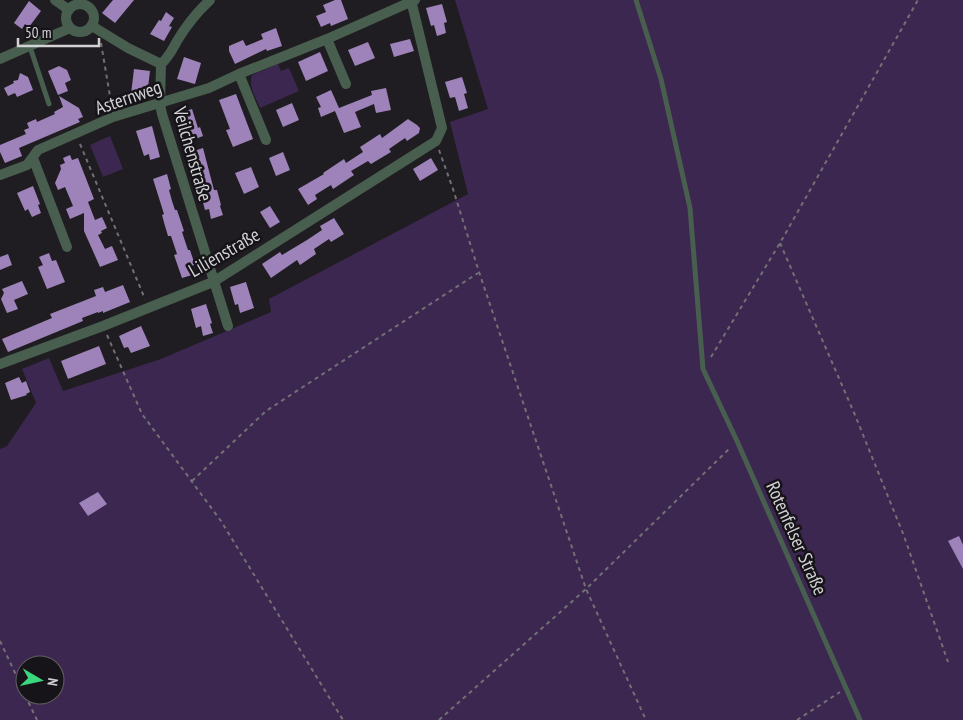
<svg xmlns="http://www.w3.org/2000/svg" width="963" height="720" viewBox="0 0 963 720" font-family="'PT Sans Narrow',sans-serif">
  <rect width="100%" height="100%" fill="#1f1d21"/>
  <path fill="#3c2751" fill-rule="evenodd" d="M 455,0 L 963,0 L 963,720 L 0,720 L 0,449 L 7,446 L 36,403 L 22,369 L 49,358 L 63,391 L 161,359 L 271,312 L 269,299 L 468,194 L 450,122 L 488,109 ZM 25,665 L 55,665 L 55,695 L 25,695 Z
    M 278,64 L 281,71 L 289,68 L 299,91 L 260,108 C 256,98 248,86 252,75 Z
    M 110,136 L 123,169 L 103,177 L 90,145 Z"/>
  <path fill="#9d83b9" d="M 113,0 L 134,0 L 115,23 L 102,13 Z
    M 335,0 L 341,0 L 348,19 L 331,26 L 330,23 L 321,27 L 316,16 L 326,12 L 323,5 Z
    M 29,1 L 41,11 L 29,27 L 25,24 L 22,29 L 14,23 Z
    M 442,4 L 447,22 L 444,23 L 446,33 L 437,36 L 434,25 L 431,26 L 426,8 Z
    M 166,12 L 174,18 L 169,26 L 172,27 L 164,41 L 150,34 L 159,20 L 161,21 Z
    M 276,28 L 282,46 L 267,51 L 266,49 L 235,64 L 229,51 L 229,46 L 243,40 L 246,46 L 263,39 L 261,34 Z
    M 410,39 L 414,51 L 394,57 L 390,44 Z
    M 368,42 L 375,58 L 355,66 L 348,50 Z
    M 320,52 L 328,71 L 306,81 L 298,62 Z
    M 184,57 L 201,63 L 195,84 L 177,79 Z
    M 59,66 L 67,70 L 71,80 L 65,83 L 68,91 L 58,95 L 48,71 Z
    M 134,69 L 150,71 L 147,96 L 131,94 Z
    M 20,73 L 28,77 L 33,90 L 17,97 L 15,93 L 8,96 L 4,88 L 14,83 L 13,81 L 18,80 Z
    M 462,77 L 467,93 L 464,94 L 468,108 L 459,111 L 455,97 L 450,98 L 445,82 Z
    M 386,88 L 391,110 L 376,113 L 374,104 L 355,112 L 361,127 L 344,133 L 335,111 L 321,117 L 318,108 L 321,107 L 316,97 L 331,90 L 339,108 L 372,95 L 371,91 Z
    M 236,94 L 253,139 L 233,147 L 226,130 L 230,129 L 219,100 Z
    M 59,96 L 79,108 L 83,117 L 78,119 L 80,122 L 19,148 L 22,156 L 5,163 L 0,152 L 0,145 L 26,134 L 24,130 L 29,128 L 27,123 L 36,119 L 37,122 L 55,114 L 54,112 L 63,107 Z
    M 292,103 L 299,120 L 283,127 L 276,110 Z
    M 192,109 L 198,128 L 200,127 L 203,136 L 193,140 L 189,130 L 182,133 L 176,114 Z
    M 408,119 L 417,125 L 420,128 L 419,133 L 407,141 L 405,138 L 389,149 L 391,152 L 371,164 L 368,161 L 351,171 L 354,175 L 333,189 L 331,185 L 315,195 L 317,199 L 308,205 L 298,189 L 324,174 L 323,173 L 344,159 L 346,163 L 363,152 L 360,147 L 380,134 L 382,138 Z
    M 152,126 L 160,157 L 150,160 L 149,154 L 144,156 L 136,131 Z
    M 203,148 L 214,190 L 217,190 L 221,205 L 220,206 L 223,215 L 211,219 L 209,209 L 205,210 L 201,195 L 204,194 L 197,170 L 195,170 L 194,166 L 192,167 L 188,153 Z
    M 283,152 L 290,170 L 276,176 L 269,158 Z
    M 70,155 L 72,160 L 78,158 L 94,199 L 88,202 L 95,220 L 102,217 L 107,228 L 101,231 L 102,233 L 98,235 L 105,249 L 112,246 L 118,260 L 100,267 L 84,231 L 84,213 L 70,219 L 66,209 L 73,206 L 65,187 L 58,190 L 55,183 L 61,169 L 60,165 L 65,163 L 63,158 Z
    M 431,158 L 438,170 L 420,181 L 413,169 Z
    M 251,167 L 259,187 L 244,194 L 235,173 Z
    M 167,174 L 171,189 L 169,190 L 172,201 L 175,210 L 177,210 L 184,231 L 182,232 L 188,250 L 190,250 L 195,265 L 190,266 L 192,275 L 182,278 L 174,255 L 177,254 L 171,236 L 168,236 L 165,226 L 162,215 L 164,214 L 153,179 Z
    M 33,186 L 40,204 L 38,205 L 41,213 L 32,217 L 28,209 L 25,211 L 17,193 Z
    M 270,206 L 280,222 L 270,228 L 260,212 Z
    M 334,218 L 344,234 L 331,242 L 329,239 L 314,249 L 316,254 L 300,265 L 297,260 L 271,278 L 262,264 L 280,252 L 282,255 L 307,240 L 322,230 L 320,226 Z
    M 49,253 L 52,261 L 56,260 L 65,282 L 47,289 L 38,267 L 43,265 L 39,257 Z
    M 8,254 L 12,265 L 0,270 L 0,257 Z
    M 22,281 L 28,294 L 14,300 L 18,309 L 7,313 L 1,299 L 4,293 L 2,289 Z
    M 246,282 L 254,308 L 240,313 L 238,304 L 235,305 L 230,287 Z
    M 123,285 L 130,302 L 103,313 L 103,311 L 98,313 L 98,312 L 82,318 L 83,321 L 8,352 L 2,339 L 52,318 L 50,314 L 96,296 L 94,290 L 103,287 L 105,292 Z
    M 206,304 L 212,323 L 210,324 L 213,333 L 203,336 L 201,326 L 196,328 L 191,309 Z
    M 141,326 L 150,346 L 131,353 L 128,347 L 124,348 L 119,336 Z
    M 99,346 L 106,364 L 68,379 L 61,361 Z
    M 19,377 L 22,383 L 26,381 L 30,392 L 26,394 L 27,395 L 11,400 L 5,383 Z
    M 98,492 L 107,504 L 88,516 L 79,503 Z
    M 959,536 L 963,545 L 963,569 L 948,541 Z"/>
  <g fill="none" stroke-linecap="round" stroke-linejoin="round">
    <path stroke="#727074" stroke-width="2" stroke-dasharray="4 4" stroke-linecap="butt" d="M 76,2 L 86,0
      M 101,43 L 112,108
      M 80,144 L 145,299
      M 439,150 L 453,189 L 479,272 L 586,589 L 646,720
      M 780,243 L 855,415 L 904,536 L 948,662
      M 107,335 L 142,414 L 221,521 L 343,720
      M 711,357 L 780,243 L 918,0
      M 192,481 L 266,411 L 478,273
      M 0,641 L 25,694
      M 25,695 L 37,720
      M 439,720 L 586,589 L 731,447
      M 797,720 L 840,692"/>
    <path stroke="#485e4e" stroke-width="5" d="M 636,0 L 661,79 L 690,208 L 703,369 L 737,441 L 860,720
      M 30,47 L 49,104"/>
    <path stroke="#485e4e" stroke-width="10" d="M 55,0 L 69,10
      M66 18a14 14 0 1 1 28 0a14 14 0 1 1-28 0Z
      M 92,26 L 128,48 L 161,64 L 160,104 L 162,114 L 228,326
      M 327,39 L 346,84
      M 0,59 L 70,28
      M 161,64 C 169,57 172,50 177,41 C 186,26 197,12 210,0
      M 239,74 L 266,140
      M 33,158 L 67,247
      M 0,175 L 27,165 L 38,150 L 113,117 L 209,88 L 239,74 L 327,39 L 415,0
      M 0,364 L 103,326 L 213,282 L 436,141 L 442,128 L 411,0"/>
  </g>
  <g text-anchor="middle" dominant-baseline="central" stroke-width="5" stroke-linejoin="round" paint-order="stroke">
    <g font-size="19" fill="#d3d2d5" stroke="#161418">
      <text transform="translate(128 97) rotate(-19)">Asternweg</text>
      <text transform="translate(193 154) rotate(74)">Veilchenstraße</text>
      <text transform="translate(224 252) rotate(-30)">Lilienstraße</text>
      <text transform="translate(797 538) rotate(66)">Rotenfelser Straße</text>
    </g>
  </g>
  <g transform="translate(40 680) rotate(99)"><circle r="24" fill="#161418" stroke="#626064"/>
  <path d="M0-4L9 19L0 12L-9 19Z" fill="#3bd77e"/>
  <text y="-8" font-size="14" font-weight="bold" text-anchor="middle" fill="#d3d2d5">N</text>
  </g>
  <path d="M18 38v8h81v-8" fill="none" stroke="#d3d2d5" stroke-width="2.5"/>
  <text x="25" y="38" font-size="15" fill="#d3d2d5" stroke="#161418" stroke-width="4" paint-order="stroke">50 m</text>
</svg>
